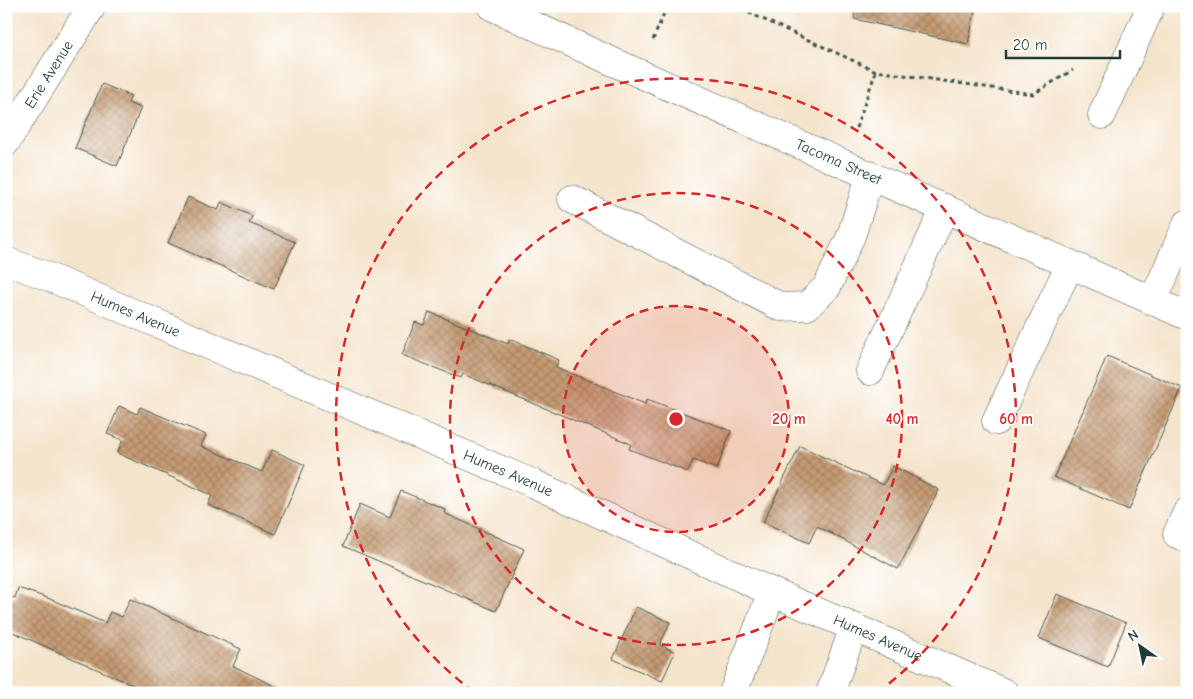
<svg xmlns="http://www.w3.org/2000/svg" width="1193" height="699" viewBox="0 0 1193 699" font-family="'Comic Neue',sans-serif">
  <defs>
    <pattern id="building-cross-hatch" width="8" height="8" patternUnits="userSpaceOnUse" patternTransform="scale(1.25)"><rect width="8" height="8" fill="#c69b74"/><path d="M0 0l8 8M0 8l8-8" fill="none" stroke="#a08060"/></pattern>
  </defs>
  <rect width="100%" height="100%" fill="#fff"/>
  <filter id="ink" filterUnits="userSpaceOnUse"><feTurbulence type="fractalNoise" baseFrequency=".02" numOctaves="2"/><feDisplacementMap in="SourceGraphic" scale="10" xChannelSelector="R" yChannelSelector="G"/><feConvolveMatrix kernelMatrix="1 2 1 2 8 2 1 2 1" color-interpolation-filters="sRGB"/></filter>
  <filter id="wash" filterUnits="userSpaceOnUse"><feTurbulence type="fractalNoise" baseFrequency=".0096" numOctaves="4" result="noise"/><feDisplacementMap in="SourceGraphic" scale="20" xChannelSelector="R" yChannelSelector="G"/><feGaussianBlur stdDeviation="1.12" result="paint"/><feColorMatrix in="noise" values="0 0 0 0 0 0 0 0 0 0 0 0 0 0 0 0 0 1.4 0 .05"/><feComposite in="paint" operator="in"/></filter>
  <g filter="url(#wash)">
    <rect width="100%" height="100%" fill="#f5e4cc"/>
    <g id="blocks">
      <path fill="url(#building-cross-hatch)" d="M 855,6 L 976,6 L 968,44 L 854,19 Z
        M 102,84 L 131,96 L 128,103 L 141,108 L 117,166 L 75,148 Z
        M 188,197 L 218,210 L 221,202 L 252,216 L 249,223 L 295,242 L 274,289 L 168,243 Z
        M 429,312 L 508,344 L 510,339 L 559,360 L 556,367 L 645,404 L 647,399 L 731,431 L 717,469 L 693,460 L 688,472 L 629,449 L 631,444 L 463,374 L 461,378 L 402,355 L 415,322 L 424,325 Z
        M 1107,356 L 1182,388 L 1129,510 L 1054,477 Z
        M 119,406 L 137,414 L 140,407 L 206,435 L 201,446 L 262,472 L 272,450 L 305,465 L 275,534 L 208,505 L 212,495 L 117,453 L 123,440 L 107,434 Z
        M 800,446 L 883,485 L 893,466 L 939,490 L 898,569 L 817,526 L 809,543 L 763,522 Z
        M 401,491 L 445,509 L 444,513 L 524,549 L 496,611 L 343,546 L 360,504 L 390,517 Z
        M 18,588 L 50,599 L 105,623 L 110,612 L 122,617 L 130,599 L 241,649 L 233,666 L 289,693 L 151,693 L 6,629 L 6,595 L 15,598 Z
        M 1057,594 L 1126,623 L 1108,667 L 1039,638 Z
        M 636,607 L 670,622 L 660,645 L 675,652 L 662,681 L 613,659 Z"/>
    </g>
  </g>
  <g filter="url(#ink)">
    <use href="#blocks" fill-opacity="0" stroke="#3f564b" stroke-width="1"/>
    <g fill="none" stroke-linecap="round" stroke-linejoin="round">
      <g stroke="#3f564b" stroke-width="29">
        <g id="minor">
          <path id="s1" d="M 491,6 L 600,56 L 1187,316"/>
          <path d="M 1102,115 L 1151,6"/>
          <path id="s2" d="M 6,142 L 92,6"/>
          <path d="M 572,199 L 781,307 L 807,306 L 827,287 L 851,236 L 870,176"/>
          <path id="s3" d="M 6,261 L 44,275 L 532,483 L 772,592 L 1005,693"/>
          <path d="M 1153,301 L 1187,224"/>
          <path d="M 870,371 L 945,208"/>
          <path d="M 996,421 L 1070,264"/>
          <path d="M 1187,512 L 1177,534 L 1187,538"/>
          <path d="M 733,693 L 772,592"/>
          <path d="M 830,693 L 854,627"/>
        </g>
      </g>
      <path stroke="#3f564b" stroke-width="3" stroke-dasharray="4 4" stroke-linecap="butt" d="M 734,6 L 876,71 L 1033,94 L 1073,70
        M 653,40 L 667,6
        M 856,128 L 876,71"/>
      <use href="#minor" stroke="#fff" stroke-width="28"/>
    </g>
  </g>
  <circle cx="676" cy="419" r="113" fill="#d62828" fill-opacity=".12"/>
  <g fill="none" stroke="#d62828" stroke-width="2.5" stroke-dasharray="9 6">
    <circle cx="676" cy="419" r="113"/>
    <circle cx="676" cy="419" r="226"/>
    <path d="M474 692A340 340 0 1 1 878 692"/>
  </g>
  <g text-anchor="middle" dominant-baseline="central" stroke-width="4" stroke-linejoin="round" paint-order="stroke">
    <g font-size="15" fill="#1f3d34" stroke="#fff">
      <text stroke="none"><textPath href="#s2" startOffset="80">Erie Avenue</textPath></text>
      <text stroke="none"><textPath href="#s1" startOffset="381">Tacoma Street</textPath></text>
      <text stroke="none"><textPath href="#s3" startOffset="140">Humes Avenue</textPath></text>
      <text stroke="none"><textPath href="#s3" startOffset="545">Humes Avenue</textPath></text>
      <text stroke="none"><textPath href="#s3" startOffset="950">Humes Avenue</textPath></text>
    </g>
  </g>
  <circle cx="676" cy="419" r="8" fill="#d62828" stroke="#fff" stroke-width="2.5"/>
  <g font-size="15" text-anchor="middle" font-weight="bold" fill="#d62828" stroke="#fff" stroke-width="4" stroke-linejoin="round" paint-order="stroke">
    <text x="789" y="424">20 m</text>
    <text x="902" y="424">40 m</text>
    <text x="1016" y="424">60 m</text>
  </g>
  <rect width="1193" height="699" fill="none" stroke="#fff" stroke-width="25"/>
  <g transform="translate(1140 646) rotate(327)" stroke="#ffffff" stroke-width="4" paint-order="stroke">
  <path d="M0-4L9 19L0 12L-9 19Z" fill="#1f3d34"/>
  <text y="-8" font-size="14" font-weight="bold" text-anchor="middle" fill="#1f3d34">N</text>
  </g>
  <path d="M1006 50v8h114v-8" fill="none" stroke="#1f3d34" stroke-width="2.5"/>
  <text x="1013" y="50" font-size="15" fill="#1f3d34" stroke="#ffffff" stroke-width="4" paint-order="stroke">20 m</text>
</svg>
